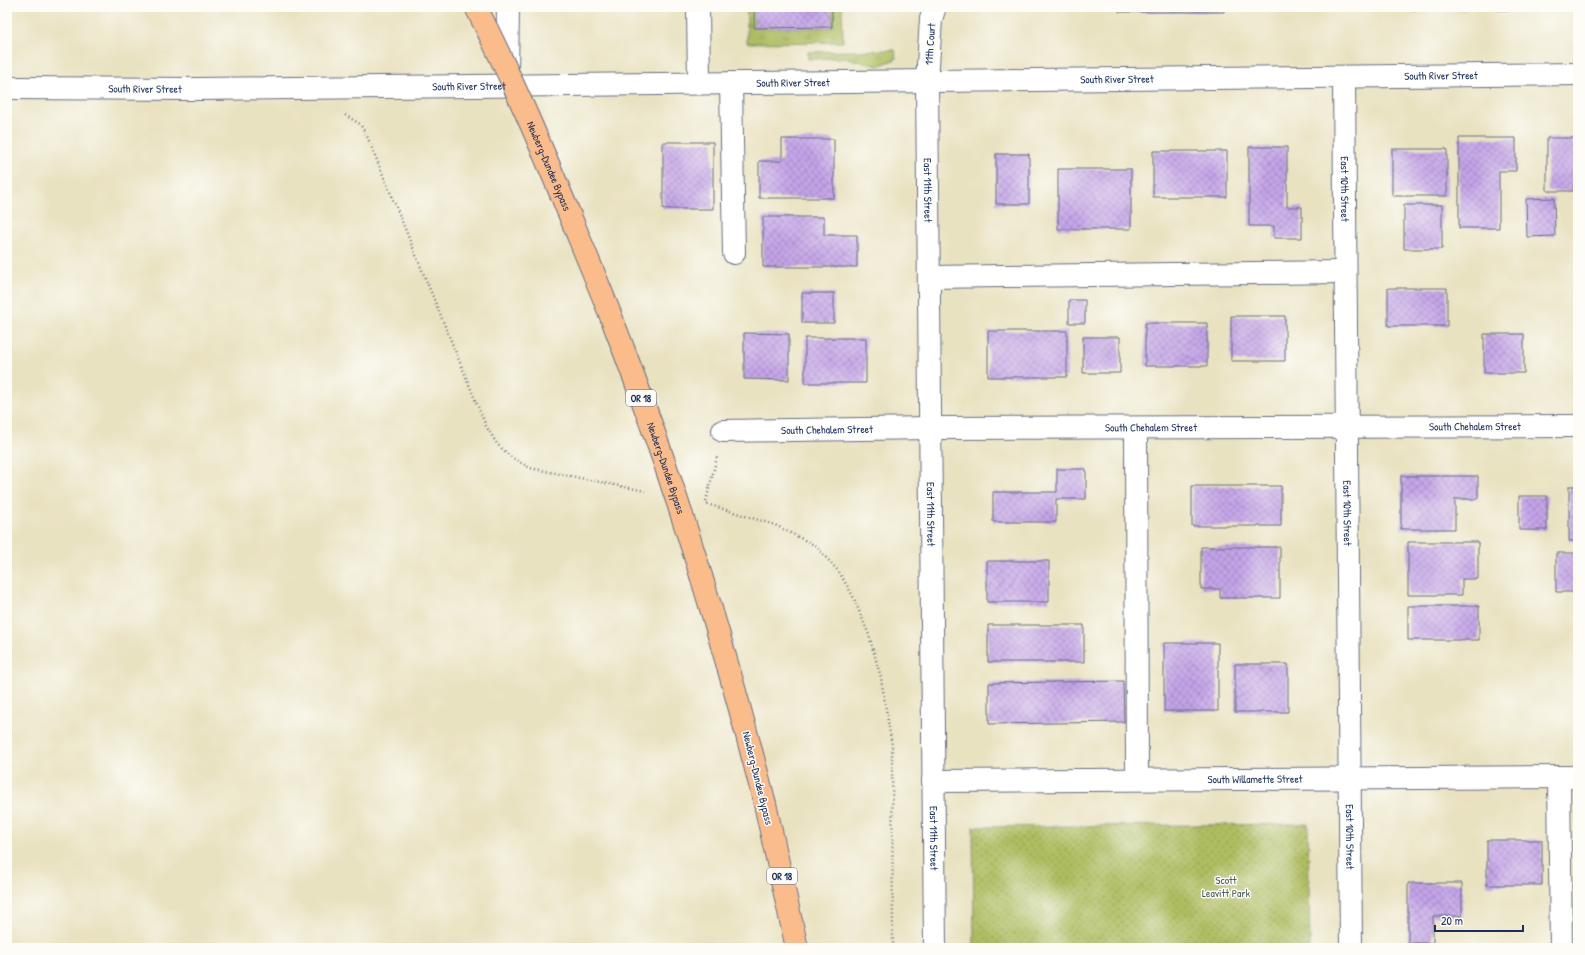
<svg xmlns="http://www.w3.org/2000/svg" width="1585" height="955" viewBox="0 0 1585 955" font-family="'Patrick Hand',sans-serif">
  <defs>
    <pattern id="grass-tufts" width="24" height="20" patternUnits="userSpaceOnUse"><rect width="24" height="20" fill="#aebd60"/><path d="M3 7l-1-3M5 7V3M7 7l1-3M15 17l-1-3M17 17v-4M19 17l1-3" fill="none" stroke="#8d9a52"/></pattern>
    <pattern id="park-dots" width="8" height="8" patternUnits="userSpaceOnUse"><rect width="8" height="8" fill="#aebd60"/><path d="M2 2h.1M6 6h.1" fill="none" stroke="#8d9a52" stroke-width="1.8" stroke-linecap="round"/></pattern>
    <pattern id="building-cross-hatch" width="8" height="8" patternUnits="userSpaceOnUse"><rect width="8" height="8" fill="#c5a4e8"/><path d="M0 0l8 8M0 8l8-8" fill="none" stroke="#9f86bf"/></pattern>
  </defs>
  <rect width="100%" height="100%" fill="#fdfcf7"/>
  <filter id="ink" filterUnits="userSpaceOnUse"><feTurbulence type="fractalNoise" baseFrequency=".025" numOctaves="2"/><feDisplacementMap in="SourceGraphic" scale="8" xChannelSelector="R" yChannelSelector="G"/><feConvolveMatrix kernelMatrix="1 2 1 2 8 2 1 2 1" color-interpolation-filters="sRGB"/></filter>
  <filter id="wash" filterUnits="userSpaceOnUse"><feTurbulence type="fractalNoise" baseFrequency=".012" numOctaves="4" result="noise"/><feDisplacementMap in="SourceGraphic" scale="16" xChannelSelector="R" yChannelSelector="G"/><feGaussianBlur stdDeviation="0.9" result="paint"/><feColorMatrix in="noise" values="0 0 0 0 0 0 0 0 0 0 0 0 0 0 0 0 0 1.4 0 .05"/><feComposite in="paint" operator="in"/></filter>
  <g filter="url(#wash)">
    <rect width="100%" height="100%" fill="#e9e2c1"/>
    <path fill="url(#grass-tufts)" stroke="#64765f" d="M 747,7 L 754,7 L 754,28 L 832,27 L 832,7 L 842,7 L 843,42 L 747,43 Z
      M 895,50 L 896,59 L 878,66 L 847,58 L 808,59 L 808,52 Z"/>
    <path fill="url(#park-dots)" stroke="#64765f" d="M 1308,824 L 1310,948 L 974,948 L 973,827 Z"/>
    <g id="blocks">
      <path fill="url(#building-cross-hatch)" d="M 754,7 L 832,7 L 832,27 L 754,28 Z
        M 1119,7 L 1224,7 L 1224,12 L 1119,12 Z
        M 1407,7 L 1465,7 L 1465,10 L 1407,10 Z
        M 1495,7 L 1551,7 L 1551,10 L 1495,10 Z
        M 1459,138 L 1516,138 L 1516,171 L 1499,171 L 1499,228 L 1459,228 Z
        M 1547,138 L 1578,138 L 1578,191 L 1547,191 Z
        M 782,139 L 834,139 L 834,198 L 759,198 L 759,161 L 782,161 Z
        M 663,142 L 713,142 L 713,209 L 663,209 Z
        M 1249,147 L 1287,147 L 1287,207 L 1302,207 L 1302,238 L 1274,238 L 1274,226 L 1249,226 Z
        M 1392,149 L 1447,149 L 1447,196 L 1392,196 Z
        M 1153,151 L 1227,151 L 1227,197 L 1153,197 Z
        M 996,154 L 1029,154 L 1029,204 L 996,204 Z
        M 1058,169 L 1131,169 L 1131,229 L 1058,229 Z
        M 1554,198 L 1555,236 L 1527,237 L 1526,199 Z
        M 1404,205 L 1442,205 L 1442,249 L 1404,249 Z
        M 763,217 L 824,217 L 824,235 L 857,235 L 857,267 L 763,267 Z
        M 1388,288 L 1447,288 L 1447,326 L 1388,326 Z
        M 802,293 L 834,293 L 834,323 L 802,323 Z
        M 1069,300 L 1085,300 L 1085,323 L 1069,323 Z
        M 1231,316 L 1285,316 L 1285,361 L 1231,361 Z
        M 1145,323 L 1207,323 L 1207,366 L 1145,366 Z
        M 988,331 L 1067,331 L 1067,377 L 988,377 Z
        M 744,333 L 789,334 L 789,380 L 744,379 Z
        M 1484,334 L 1524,334 L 1524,373 L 1484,373 Z
        M 1083,337 L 1120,337 L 1120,373 L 1083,373 Z
        M 805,338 L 866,338 L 866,383 L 805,383 Z
        M 1057,469 L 1086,469 L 1086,499 L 1056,499 L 1056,522 L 993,522 L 993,492 L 1057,492 Z
        M 1401,476 L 1478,476 L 1478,499 L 1455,499 L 1455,529 L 1401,529 Z
        M 1192,486 L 1281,486 L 1281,526 L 1192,526 Z
        M 1569,486 L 1578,486 L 1578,541 L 1569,541 Z
        M 1519,496 L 1547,496 L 1547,530 L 1519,530 Z
        M 1408,542 L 1478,542 L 1478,579 L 1462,579 L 1462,595 L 1408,595 Z
        M 1201,547 L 1280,547 L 1280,598 L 1220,598 L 1220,589 L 1201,589 Z
        M 1556,553 L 1578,553 L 1578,592 L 1556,592 Z
        M 987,561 L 1049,561 L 1049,602 L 987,602 Z
        M 1408,606 L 1479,606 L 1479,640 L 1408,640 Z
        M 988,625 L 1084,625 L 1084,662 L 988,662 Z
        M 1164,643 L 1218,643 L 1218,711 L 1164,711 Z
        M 1235,664 L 1288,664 L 1288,712 L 1235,712 Z
        M 1123,681 L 1124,722 L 989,724 L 989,683 Z
        M 1487,840 L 1542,840 L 1542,885 L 1487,885 Z
        M 1408,883 L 1462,883 L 1462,916 L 1433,916 L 1433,943 L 1408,943 Z"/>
    </g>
  </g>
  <g filter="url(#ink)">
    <use href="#blocks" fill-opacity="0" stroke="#636e81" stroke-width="1"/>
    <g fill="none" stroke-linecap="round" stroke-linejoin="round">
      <g stroke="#636e81" stroke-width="24">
        <g id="minor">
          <path d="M 698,7 L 699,83"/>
          <path id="s1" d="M 935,7 L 931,19 L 927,81 L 935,948"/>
          <path d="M 507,76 L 508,7"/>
          <path id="s2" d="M 1344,77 L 1351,948"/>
          <path d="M 731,83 L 734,253"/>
          <path id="s3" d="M 7,88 L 197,89 L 1578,74"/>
          <path d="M 929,277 L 1345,272"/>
          <path d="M 1136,428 L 1137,779"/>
          <path id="s4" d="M 723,431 L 931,428 L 1578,426"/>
          <path d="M 1559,777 L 1561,948"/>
          <path id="s5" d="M 933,781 L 1578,777"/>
        </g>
      </g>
      <g stroke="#636e81" stroke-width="24">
        <path id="highway" d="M 765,804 L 797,948"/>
      </g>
      <path stroke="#636e81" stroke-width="2.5" stroke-dasharray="1 3" stroke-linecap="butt" d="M 345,115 L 360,124 L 367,136 L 486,426 L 497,444 L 511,457 L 530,468 L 645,491
        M 706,501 L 717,457
        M 707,504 L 775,525 L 816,546 L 839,572 L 853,596 L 869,635 L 881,678 L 892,746 L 893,948"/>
      <use href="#minor" stroke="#fff" stroke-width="22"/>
      <use href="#highway" stroke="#fabc8b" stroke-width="22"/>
      <g stroke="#636e81" stroke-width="24" stroke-linecap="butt">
        <g id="highway-bridge">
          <path id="s6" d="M 476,7 C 515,84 549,164 582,245 C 595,276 608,308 620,340 C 678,491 725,647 765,804"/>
        </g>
      </g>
      <use href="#highway-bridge" stroke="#fabc8b" stroke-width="22"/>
    </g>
  </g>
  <g text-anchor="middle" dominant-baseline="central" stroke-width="3" stroke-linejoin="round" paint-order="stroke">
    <g fill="#fdfcf7" stroke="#5f6c8c" stroke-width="1">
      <rect x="626" y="390" width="30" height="16" rx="3"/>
      <rect x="767" y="868" width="30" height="16" rx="3"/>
    </g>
    <g font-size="10" font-weight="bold" fill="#1b2f5e">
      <text x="641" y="398">OR 18</text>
      <text x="782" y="876">OR 18</text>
    </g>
    <g font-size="11" fill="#1b2f5e" stroke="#fdfcf7">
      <text transform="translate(930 44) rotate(-86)">11th Court</text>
      <text stroke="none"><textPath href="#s3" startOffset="1434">South River Street</textPath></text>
      <text stroke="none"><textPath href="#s3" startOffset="1110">South River Street</textPath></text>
      <text stroke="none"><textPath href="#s3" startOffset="786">South River Street</textPath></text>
      <text stroke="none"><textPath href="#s3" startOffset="462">South River Street</textPath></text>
      <text stroke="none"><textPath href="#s3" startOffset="138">South River Street</textPath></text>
      <text stroke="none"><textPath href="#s6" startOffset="175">Newberg-Dundee Bypass</textPath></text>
      <text stroke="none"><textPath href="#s2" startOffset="112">East 10th Street</textPath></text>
      <text stroke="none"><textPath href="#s1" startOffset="184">East 11th Street</textPath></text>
      <text stroke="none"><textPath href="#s4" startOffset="752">South Chehalem Street</textPath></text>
      <text stroke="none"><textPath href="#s4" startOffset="428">South Chehalem Street</textPath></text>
      <text stroke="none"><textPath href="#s4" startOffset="104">South Chehalem Street</textPath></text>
      <text stroke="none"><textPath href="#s6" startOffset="499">Newberg-Dundee Bypass</textPath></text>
      <text stroke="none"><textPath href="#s2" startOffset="436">East 10th Street</textPath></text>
      <text stroke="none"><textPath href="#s1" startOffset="508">East 11th Street</textPath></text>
      <text transform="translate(758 778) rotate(76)">Newberg-Dundee Bypass</text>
      <text stroke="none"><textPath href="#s5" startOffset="322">South Willamette Street</textPath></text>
      <text stroke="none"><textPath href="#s2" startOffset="760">East 10th Street</textPath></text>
      <text stroke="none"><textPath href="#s1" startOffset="832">East 11th Street</textPath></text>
    </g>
    <g font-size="11" fill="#475a5f" stroke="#fdfcf7">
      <text x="1226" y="880">Scott<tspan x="1226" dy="13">Leavitt Park</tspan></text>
    </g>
  </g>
  <rect width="1585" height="955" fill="none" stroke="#fdfcf7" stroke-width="24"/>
  <path d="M1435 925v6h88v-6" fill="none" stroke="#1b2f5e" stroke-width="2"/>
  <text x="1441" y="925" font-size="12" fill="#1b2f5e" stroke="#fdfcf7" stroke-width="3" paint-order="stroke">20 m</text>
</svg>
